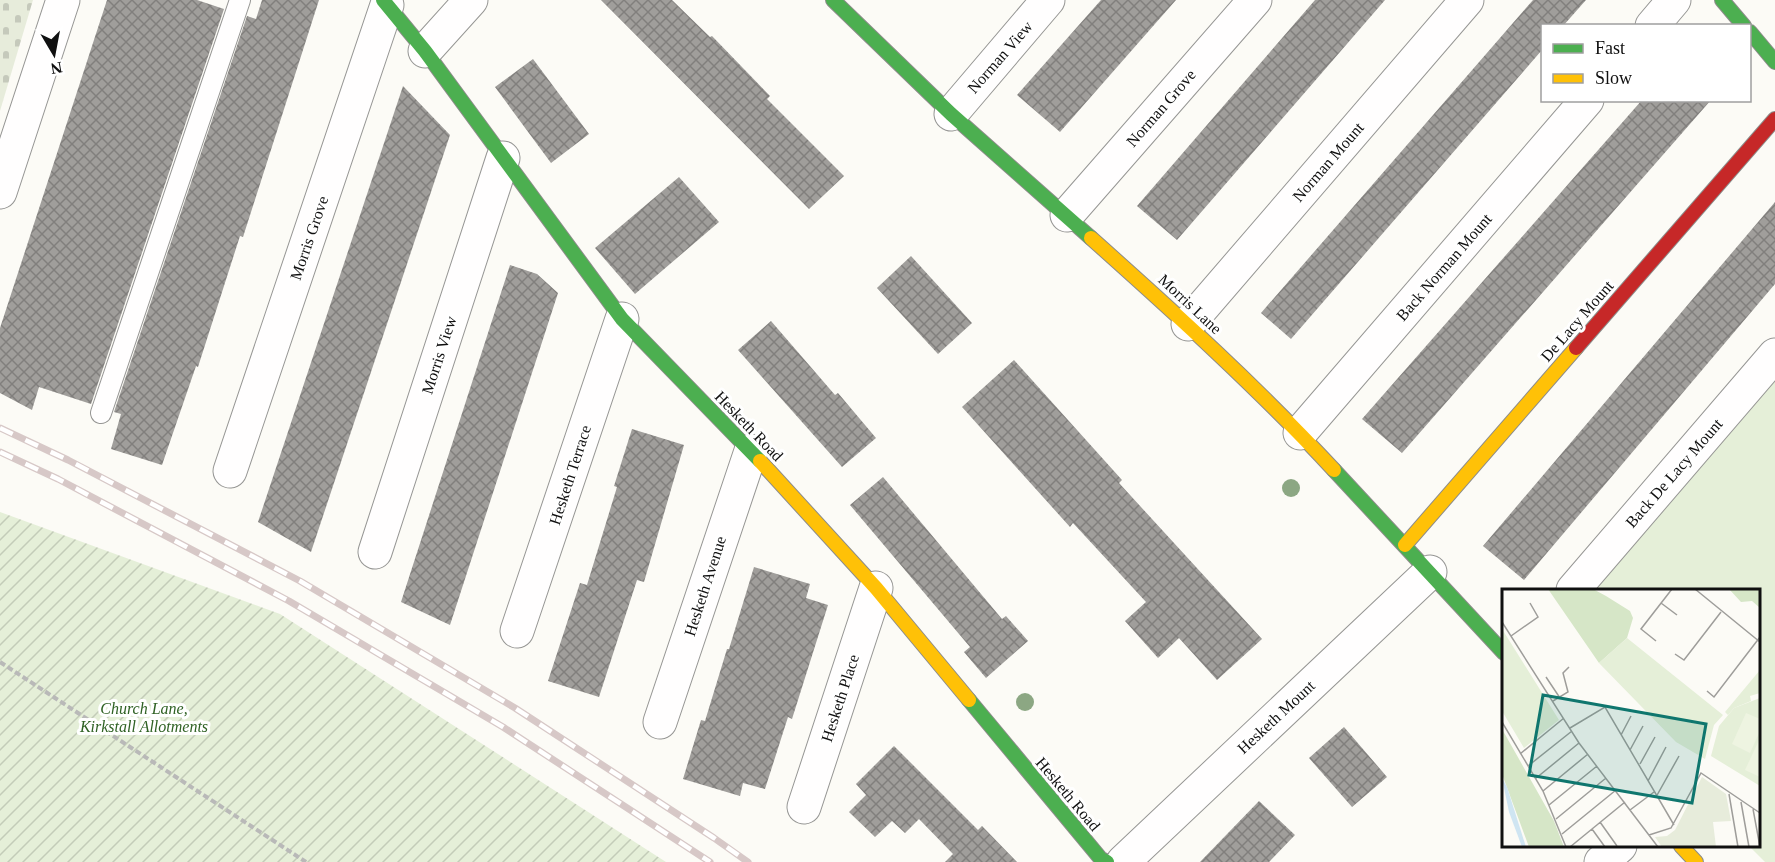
<svg xmlns="http://www.w3.org/2000/svg" width="1775" height="862" viewBox="0 0 1775 862" font-family="Georgia,serif">
  <defs>
    <pattern id="cemetery-stones" width="16" height="16" patternUnits="userSpaceOnUse" patternTransform="scale(1.5)"><rect width="16" height="16" fill="#e7ecdb"/><path d="M2 7V4a2 2 0 0 1 4 0v3zM10 15v-3a2 2 0 0 1 4 0v3z" fill="#c5c9bb"/></pattern>
    <pattern id="garden-furrows" width="10" height="10" patternUnits="userSpaceOnUse" patternTransform="scale(1.5)"><rect width="10" height="10" fill="#e5efd8"/><path d="M-1 1l2-2M0 10L10 0M9 11l2-2" fill="none" stroke="#c3ccb8"/></pattern>
    <pattern id="building-cross-hatch" width="8" height="8" patternUnits="userSpaceOnUse" patternTransform="scale(1.5)"><rect width="8" height="8" fill="#a09e9b"/><path d="M0 0l8 8M0 8l8-8" fill="none" stroke="#817f7d"/></pattern>
  </defs>
  <rect width="100%" height="100%" fill="#fcfbf6"/>
  <path fill="url(#cemetery-stones)" d="M 0,0 L 33,0 L 0,111 Z"/>
  <path fill="#e5efd8" d="M 1775,380 L 1775,862 L 1765,862 L 1749,846 L 1758,846 L 1758,590 L 1593,590 Z"/>
  <path fill="url(#garden-furrows)" d="M 0,512 L 280,614 L 666,862 L 0,862 Z"/>
  <path fill="url(#building-cross-hatch)" d="M 107,0 L 197,0 L 224,9 L 91,404 L 39,387 L 32,410 L 0,393 L 0,328 Z
    M 262,0 L 319,0 L 243,237 L 240,236 L 198,367 L 196,366 L 162,465 L 111,449 L 121,414 L 114,412 L 247,16 L 256,19 Z
    M 601,0 L 672,0 L 710,37 L 712,36 L 770,96 L 767,99 L 844,176 L 809,209 Z
    M 1101,0 L 1176,0 L 1060,132 L 1017,95 Z
    M 1315,0 L 1385,0 L 1177,240 L 1137,206 Z
    M 1533,0 L 1586,0 L 1563,26 L 1542,26 L 1542,50 L 1291,339 L 1261,313 Z
    M 533,59 L 589,134 L 551,163 L 495,87 Z
    M 403,86 L 450,135 L 311,552 L 258,522 Z
    M 1642,100 L 1711,100 L 1402,453 L 1362,419 Z
    M 679,177 L 719,222 L 635,294 L 595,248 Z
    M 1775,202 L 1775,284 L 1524,580 L 1483,546 Z
    M 911,256 L 972,323 L 938,354 L 877,288 Z
    M 510,265 L 537,274 L 558,293 L 450,625 L 401,602 Z
    M 771,321 L 835,395 L 838,393 L 876,438 L 842,467 L 738,350 Z
    M 1014,360 L 1122,480 L 1119,483 L 1262,639 L 1217,680 L 1179,638 L 1158,658 L 1125,621 L 1146,602 L 1073,523 L 1070,527 L 962,407 Z
    M 632,429 L 684,445 L 644,582 L 637,580 L 599,697 L 548,681 L 580,583 L 587,585 L 617,487 L 614,486 Z
    M 883,477 L 1002,619 L 1006,616 L 1028,641 L 986,678 L 964,652 L 970,647 L 850,505 Z
    M 754,567 L 810,584 L 806,598 L 828,605 L 792,719 L 788,717 L 765,789 L 743,783 L 740,796 L 683,779 L 701,720 L 705,721 L 727,649 L 729,649 Z
    M 1344,727 L 1387,777 L 1352,807 L 1309,758 Z
    M 894,746 L 978,830 L 982,826 L 1017,862 L 945,862 L 953,854 L 919,819 L 905,833 L 892,821 L 875,837 L 849,812 L 866,795 L 856,784 Z
    M 1259,801 L 1295,835 L 1269,862 L 1200,862 Z"/>
  <g fill="none" stroke-linecap="round" stroke-linejoin="round">
    <g stroke="#969694" stroke-width="22">
      <path id="lane" d="M 101,413 L 240,0"/>
    </g>
    <g stroke="#969694" stroke-width="35">
      <path id="street" d="M 1652,26 L 1674,0
        M 425,51 L 471,0
        M 951,114 L 1048,0
        M 0,192 L 63,0
        M 1067,215 L 1255,0
        M 1188,324 L 1467,0
        M 1300,433 L 1587,100
        M 230,471 L 387,5
        M 375,552 L 503,158
        M 1573,590 L 1775,355
        M 517,631 L 622,319
        M 660,722 L 751,451
        M 804,807 L 876,588
        M 1123,862 L 1430,572
        M 1601,862 L 1620,846"/>
    </g>
    <g stroke="#8d8c8a" stroke-width="16">
      <path id="fast" d="M 383,0 L 425,51 L 622,319 L 760,461
        M 833,0 L 951,114 L 1091,238
        M 1722,0 L 1744,26
        M 1750,32 L 1775,62
        M 1334,470 L 1504,653
        M 969,700 L 1101,859 L 1107,862"/>
    </g>
    <g stroke="#8d8c8a" stroke-width="16">
      <path id="slow" d="M 1091,238 C 1175,313 1258,388 1334,470
        M 760,461 L 876,588 L 969,700
        M 1405,545 L 1576,348
        M 1681,846 L 1696,862"/>
    </g>
    <g stroke="#8d8c8a" stroke-width="16">
      <path id="jam" d="M 1576,348 L 1775,119"/>
    </g>
    <path stroke="#b9b9b8" stroke-width="4" stroke-dasharray="6 3" stroke-linecap="butt" d="M 0,662 L 306,862"/>
    <use href="#lane" stroke="#fffefe" stroke-width="20"/>
    <use href="#street" stroke="#fffefe" stroke-width="33"/>
    <use href="#fast" stroke="#4caf50" stroke-width="14"/>
    <use href="#slow" stroke="#ffc107" stroke-width="14"/>
    <use href="#jam" stroke="#c62828" stroke-width="14"/>
    <g stroke="#d7c8c7" stroke-width="7">
      <path id="rail" d="M 0,428 L 68,460 L 300,581 L 515,708 L 714,838 L 748,862
        M 0,452 L 58,479 L 289,601 L 503,727 L 710,862"/>
    </g>
    <use href="#rail" stroke="#fff" stroke-width="4.5" stroke-dasharray="14" stroke-linecap="butt"/>
  </g>
  <g fill="#8ca783">
    <circle cx="1291" cy="488" r="9"/>
    <circle cx="1025" cy="702" r="9"/>
  </g>
  <g text-anchor="middle" dominant-baseline="central" stroke-width="6" stroke-linejoin="round" paint-order="stroke">
    <g font-size="16" fill="#101010" stroke="#fff">
      <text transform="translate(1000 57) rotate(-49)">Norman View</text>
      <text transform="translate(1161 108) rotate(-49)">Norman Grove</text>
      <text transform="translate(1328 162) rotate(-49)">Norman Mount</text>
      <text transform="translate(309 238) rotate(-71)">Morris Grove</text>
      <text transform="translate(1444 267) rotate(-49)">Back Norman Mount</text>
      <text transform="translate(1190 304) rotate(43)">Morris Lane</text>
      <text transform="translate(1577 321) rotate(-49)">De Lacy Mount</text>
      <text transform="translate(439 355) rotate(-72)">Morris View</text>
      <text transform="translate(749 426) rotate(46)">Hesketh Road</text>
      <text transform="translate(1674 473) rotate(-49)">Back De Lacy Mount</text>
      <text transform="translate(570 475) rotate(-72)">Hesketh Terrace</text>
      <text transform="translate(705 586) rotate(-72)">Hesketh Avenue</text>
      <text transform="translate(840 698) rotate(-72)">Hesketh Place</text>
      <text transform="translate(1276 717) rotate(-43)">Hesketh Mount</text>
      <text transform="translate(1068 794) rotate(50)">Hesketh Road</text>
    </g>
    <g font-size="16" font-style="italic" fill="#306225" stroke="#fff">
      <text x="144" y="708">Church Lane,<tspan x="144" dy="18">Kirkstall Allotments</tspan></text>
    </g>
  </g>
  <g transform="translate(1502 589)">
    <rect width="258" height="258" fill="#fcfbf6"/>
    <path d="M 258,81 L 258,104 L 248,107 L 249,112 L 232,119 L 226,126 L 223,123 Z" fill="#e5efd8"/>
    <path d="M 46,0 L 91,0 L 104,7 L 128,22 L 131,29 L 125,49 L 97,74 ZM 227,0 L 258,0 L 258,19 L 250,12 L 239,13 ZM 0,140 L 52,232 L 62,258 L 27,258 L 0,185 Z" fill="#d6e6c7"/>
    <path d="M 200,188 L 224,205 L 229,232 L 211,233 L 214,258 L 160,258 L 153,248 L 165,247 L 173,241 Z" fill="#e7ecdb"/>
    <path d="M 0,40 L 57,131 L 22,159 L 0,122 ZM 258,109 L 258,197 L 209,167 L 217,137 L 232,119 Z" fill="#e5efd8"/>
    <path d="M 125,49 L 221,126 L 212,136 L 203,170 L 174,153 L 97,74 Z" fill="#e5efd8"/>
    <path d="M 244,124 L 258,130 L 258,142 L 248,164 L 230,155 ZM 258,149 L 258,188 L 243,181 Z" fill="#eef4e1"/>
    <path d="M 0,189 L 5,198 L 24,258 L 20,258 L 7,223 Z" fill="#cfe5f2"/>
    <path fill="none" stroke="#9e9d9a" stroke-width="1.5" d="M 193,0 L 258,53M 159,14 L 175,26M 0,33 L 77,154 L 156,258M 9,47 L 36,28 L 28,14M 154,52 L 139,40 L 170,0M 173,65 L 182,71 L 219,23M 44,88 L 58,109M 205,102 L 212,108 L 258,48M 51,112 L 66,103 L 61,84 L 67,78M 0,133 L 41,202 L 64,258M 68,139 L 103,118 L 172,236M 119,146 L 129,127M 128,161 L 141,137M 18,165 L 62,129M 138,175 L 153,148M 26,177 L 70,142M 33,190 L 77,154M 146,192 L 164,158M 41,202 L 86,165M 227,205 L 236,258M 154,208 L 177,167M 239,213 L 247,258M 47,216 L 95,177M 251,220 L 258,258M 128,221 L 152,203M 54,230 L 104,189M 98,233 L 115,257M 90,240 L 103,258M 60,245 L 114,201M 147,246 L 169,239 L 199,184 L 258,224M 68,258 L 123,213"/>
    <path fill="#0f766e" fill-opacity="0.15" stroke="#0f766e" stroke-width="3" d="M 41,106 L 204,135 L 190,214 L 27,186 Z"/>
    <rect width="258" height="258" fill="none" stroke="#101010" stroke-width="3"/>
  </g>
  <rect x="1541" y="24" width="210" height="78" fill="#ffffff" stroke="#9f9f9f" stroke-width="1.5"/>
  <rect x="1553" y="44" width="30" height="9" fill="#4caf50" stroke="#9f9f9f" stroke-width="1.5"/>
  <text x="1595" y="54" font-size="18" fill="#101010">Fast</text>
  <rect x="1553" y="74" width="30" height="9" fill="#ffc107" stroke="#9f9f9f" stroke-width="1.5"/>
  <text x="1595" y="84" font-size="18" fill="#101010">Slow</text>
  <g transform="translate(54 54) rotate(170)" stroke="#ffffff" stroke-width="4.5" paint-order="stroke">
  <path d="M0-4.5L10 22L0 15L-10 22Z" fill="#101010"/>
  <text y="-9" font-size="16" font-weight="bold" text-anchor="middle" fill="#101010">N</text>
  </g>
</svg>
